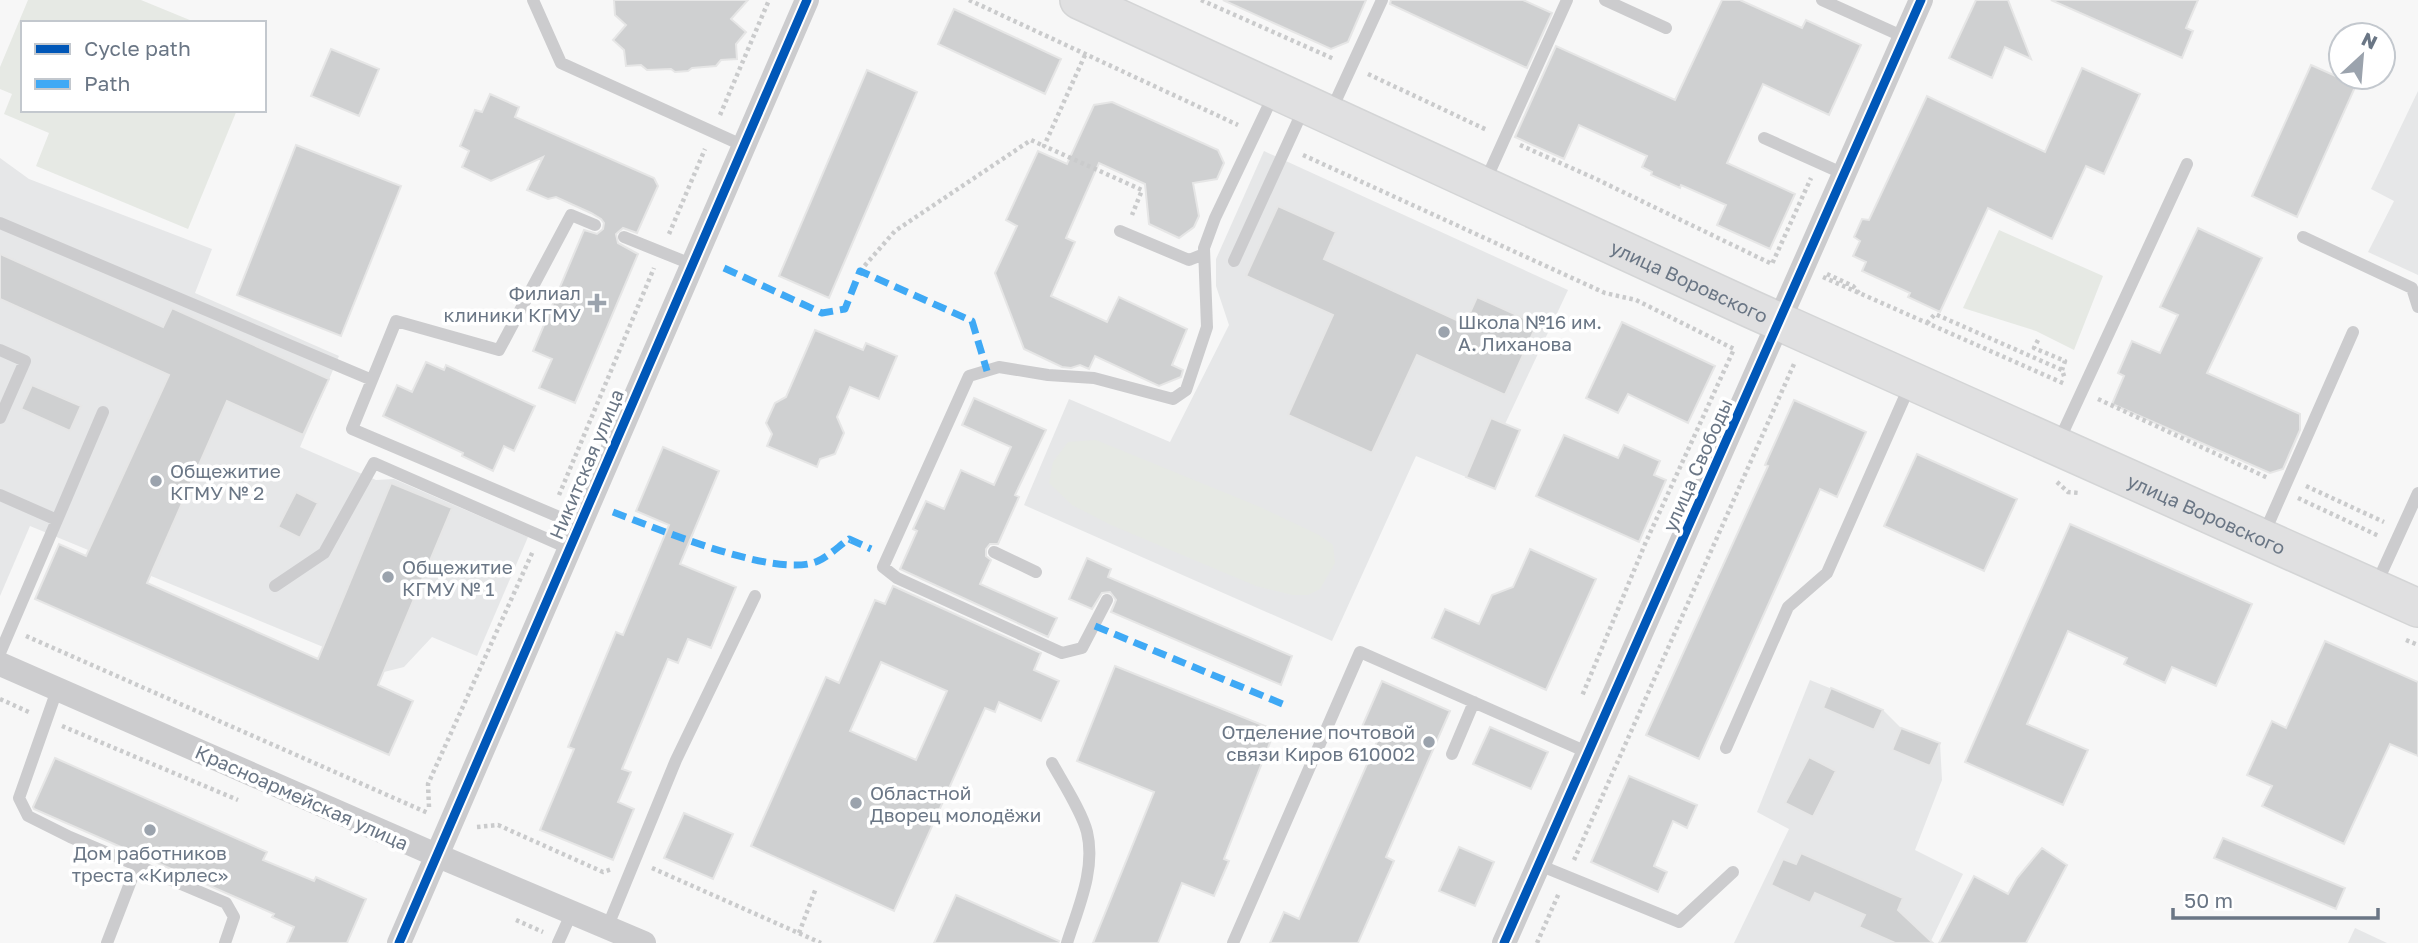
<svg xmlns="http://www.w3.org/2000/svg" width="2418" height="943" viewBox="0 0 2418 943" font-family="'Golos Text',sans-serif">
  <rect width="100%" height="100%" fill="#f7f7f7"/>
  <path fill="#e6e7e8" d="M 2418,91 L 2418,275 L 2368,252 L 2394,201 L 2371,189 Z
    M 1264,151 L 1568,290 L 1505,424 L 1466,477 L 1416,456 L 1332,641 L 1024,505 L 1069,399 L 1170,442 L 1229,325 L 1216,286 L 1216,259 Z
    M 0,158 L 29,179 L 212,249 L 195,293 L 339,356 L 300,447 L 376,480 L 394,479 L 528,537 L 477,656 L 432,637 L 404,667 L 384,672 L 30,526 L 0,596 Z
    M 1810,680 L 1883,710 L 1901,728 L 1940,743 L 1942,780 L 1915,850 L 1963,874 L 1930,943 L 1734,943 L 1789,829 L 1757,812 Z
    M 2355,928 L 2387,943 L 2348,943 Z"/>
  <path fill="#e6e9e4" d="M 28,0 L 141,0 L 197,23 L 23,23 L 23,110 L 237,110 L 188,229 L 36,166 L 49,133 L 4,114 L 12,94 L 0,89 L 0,67 Z
    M 1999,230 L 2103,276 L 2074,350 L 2036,331 L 1963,308 Z
    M 1096,440 L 1260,507 L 1319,535 L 1333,545 L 1335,563 L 1320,589 L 1308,595 L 1292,595 L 1256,586 L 1111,525 L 1072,505 L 1049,483 L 1053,462 L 1068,442 Z"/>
  <path fill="#cfd0d1" stroke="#e6e6e6" stroke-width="2" fill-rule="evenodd" d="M 614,0 L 748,0 L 731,19 L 746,32 L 736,44 L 737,59 L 721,60 L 716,66 L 692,68 L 688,71 L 675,72 L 671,69 L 647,70 L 641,65 L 626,66 L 624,50 L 613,40 L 626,25 L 615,15 Z
    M 1223,0 L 1366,0 L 1348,42 L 1331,49 Z
    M 1391,0 L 1523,0 L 1552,13 L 1527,68 L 1390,4 Z
    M 1722,0 L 1740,0 L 1802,28 L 1806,20 L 1861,45 L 1829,115 L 1763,84 L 1727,163 L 1795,194 L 1770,249 L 1717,225 L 1726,205 L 1681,185 L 1680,188 L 1651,175 L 1652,172 L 1642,167 L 1647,156 L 1579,125 L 1564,159 L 1515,137 L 1556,46 L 1675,100 Z
    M 1976,0 L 2008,0 L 2031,59 L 2005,47 L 1992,78 L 1949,58 Z
    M 2051,0 L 2198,0 L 2186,28 L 2193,31 L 2182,58 Z
    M 954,9 L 1061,59 L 1045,94 L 938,44 Z
    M 331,49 L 379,69 L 359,116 L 311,96 Z
    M 2311,65 L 2356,85 L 2297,217 L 2252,196 Z
    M 2082,68 L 2140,94 L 2104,174 L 2086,166 L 2052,239 L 1988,208 L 1940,312 L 1908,297 L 1910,293 L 1862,271 L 1866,262 L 1853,256 L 1860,241 L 1854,237 L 1862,219 L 1869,220 L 1927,96 L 2045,152 Z
    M 867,70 L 917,92 L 829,298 L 779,276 Z
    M 490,94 L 519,107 L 515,117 L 654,178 L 658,186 L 637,233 L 623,228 L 616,234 L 618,243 L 638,254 L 575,403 L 539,388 L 552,359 L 533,351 L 584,230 L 597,234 L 603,229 L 604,223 L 601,219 L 591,213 L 556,197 L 548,199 L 527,190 L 543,157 L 491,181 L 462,167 L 469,151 L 460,146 L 475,110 L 482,112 Z
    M 1112,102 L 1218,150 L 1224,163 L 1217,179 L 1193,183 L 1199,216 L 1194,227 L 1179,238 L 1149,224 L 1145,184 L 1099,163 L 1066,238 L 1075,242 L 1051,296 L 1107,322 L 1119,297 L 1187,329 L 1172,365 L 1183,370 L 1181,377 L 1159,386 L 1095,356 L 1089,369 L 1080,365 L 1071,368 L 1062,367 L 1024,349 L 995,273 L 1017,226 L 1006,220 L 1038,151 L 1067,164 L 1094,105 Z
    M 296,145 L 401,186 L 341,336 L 237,295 Z
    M 1278,206 L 1336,232 L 1324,259 L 1465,324 L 1477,297 L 1537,324 L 1505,395 L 1417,355 L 1372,453 L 1288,415 L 1333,315 L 1246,276 Z
    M 2198,228 L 2262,258 L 2207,373 L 2300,414 L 2300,430 L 2283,469 L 2270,473 L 2112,404 L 2124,376 L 2118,373 L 2132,341 L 2160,353 L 2178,315 L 2160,307 Z
    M 0,254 L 163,327 L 172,308 L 329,379 L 303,435 L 227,401 L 147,583 L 318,659 L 391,483 L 452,508 L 378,685 L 413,701 L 389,755 L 35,599 L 59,544 L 86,556 L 169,375 L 0,299 Z
    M 1622,322 L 1715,366 L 1688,423 L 1628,394 L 1618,413 L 1586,398 Z
    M 815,330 L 863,350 L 866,343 L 897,356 L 879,399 L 850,387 L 837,417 L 844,433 L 835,454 L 820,459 L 817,467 L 767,446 L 772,434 L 766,423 L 775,403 L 786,397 Z
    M 426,362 L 444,370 L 446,365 L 535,406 L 514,451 L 504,446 L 493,471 L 462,456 L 463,453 L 383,416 L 397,385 L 412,392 Z
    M 32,385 L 81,406 L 70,431 L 21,409 Z
    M 974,398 L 1046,430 L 1015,495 L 1019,497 L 998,544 L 990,544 L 986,549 L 986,556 L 991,560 L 980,584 L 1057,618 L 1048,637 L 900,569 L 917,531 L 913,529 L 926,501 L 944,509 L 961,470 L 994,485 L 1011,447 L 962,425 Z
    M 1794,400 L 1866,432 L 1837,497 L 1820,489 L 1699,759 L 1646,735 L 1768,466 L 1765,465 Z
    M 1491,418 L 1520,430 L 1495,489 L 1466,477 Z
    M 1564,435 L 1618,458 L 1624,445 L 1660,461 L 1654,475 L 1666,480 L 1639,542 L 1536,496 Z
    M 663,447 L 719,471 L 680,564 L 736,587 L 711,648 L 688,639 L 678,663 L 668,659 L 622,769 L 631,772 L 618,802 L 634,809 L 613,860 L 540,830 L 574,749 L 568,747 L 616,632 L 623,635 L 669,525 L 636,511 Z
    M 1917,454 L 2017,499 L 1984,571 L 1884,526 Z
    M 296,492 L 318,503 L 300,538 L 278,527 Z
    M 2070,524 L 2252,604 L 2216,686 L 2172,667 L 2165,683 L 2124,664 L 2127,658 L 2068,631 L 2027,724 L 2088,750 L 2063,805 L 1965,762 Z
    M 1530,549 L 1596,579 L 1546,690 L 1432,638 L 1445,609 L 1479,624 L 1492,595 L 1513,587 Z
    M 1087,558 L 1111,569 L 1108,577 L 1292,656 L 1281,685 L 1111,612 L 1116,600 L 1110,592 L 1102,593 L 1092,609 L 1069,599 Z
    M 893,586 L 1041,653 L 1034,670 L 1059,681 L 1041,721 L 999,702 L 995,712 L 985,708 L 894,911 L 751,846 L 826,677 L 839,683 L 875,600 L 885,604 ZM 881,662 L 947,691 L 916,760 L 850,731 Z
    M 2325,641 L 2418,682 L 2418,756 L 2390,744 L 2344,844 L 2262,806 L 2272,786 L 2247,775 L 2272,721 L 2286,728 Z
    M 1115,666 L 1275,730 L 1224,859 L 1229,861 L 1214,896 L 1182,883 L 1158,943 L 1093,943 L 1154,792 L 1077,761 Z
    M 1382,681 L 1450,711 L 1386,857 L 1394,861 L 1358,943 L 1270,943 L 1284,912 L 1299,919 L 1379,737 L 1361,729 Z
    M 1831,688 L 1883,710 L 1874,730 L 1823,708 Z
    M 1490,727 L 1548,752 L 1531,789 L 1473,764 Z
    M 1901,728 L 1940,743 L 1930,766 L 1892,750 Z
    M 1809,757 L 1836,771 L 1813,817 L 1785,803 Z
    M 55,758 L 267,852 L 263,860 L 314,881 L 316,877 L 366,899 L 347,943 L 287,943 L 294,927 L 272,917 L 274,914 L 34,809 L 33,807 Z
    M 1629,776 L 1697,805 L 1687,828 L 1673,821 L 1654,866 L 1667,872 L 1658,892 L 1591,862 Z
    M 684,813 L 733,834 L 713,879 L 664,858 Z
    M 2223,838 L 2345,888 L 2336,909 L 2214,858 Z
    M 1459,847 L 1494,862 L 1475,906 L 1439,891 Z
    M 2042,848 L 2067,865 L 2026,943 L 1939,943 L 1974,876 L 2008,894 L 2017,878 Z
    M 1801,853 L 1903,898 L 1898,910 L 1933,943 L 1895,943 L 1859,927 L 1865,915 L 1815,893 L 1810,903 L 1771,885 L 1783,859 L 1796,864 Z
    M 956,895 L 1059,941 L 1058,943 L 934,943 Z"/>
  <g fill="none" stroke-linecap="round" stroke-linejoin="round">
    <g stroke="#d4d5d6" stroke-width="40">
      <g id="primary">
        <path id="s1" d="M 1079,0 L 1751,309 L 2418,608"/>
      </g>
    </g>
    <path stroke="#cacbcc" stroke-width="4.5" stroke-dasharray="3.5 3.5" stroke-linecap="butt" d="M 969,0 L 1238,125
      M 1201,0 L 1334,59
      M 1085,55 L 1044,146 L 1142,190 L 1132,215
      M 1368,74 L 1487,130
      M 720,115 L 769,0
      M 1520,145 L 1594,178 L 1772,264 L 1811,178
      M 1303,155 L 1605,293 L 1636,300 L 1734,349 L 1645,544 L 1582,696
      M 669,234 L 705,149
      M 860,271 L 895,231 L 1031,140 L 1044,146
      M 1827,274 L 1853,286 L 1859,293
      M 1823,277 L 2065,384
      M 1927,323 L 1935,314 L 2062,370 L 2065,379
      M 2038,340 L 2034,348 L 2065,361 L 2062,370
      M 2098,399 L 2268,478
      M 2057,482 L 2068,492 L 2079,493
      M 2306,486 L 2384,522
      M 559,495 L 654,268
      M 2298,498 L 2379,536
      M 26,636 L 428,813
      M 2406,640 L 2418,645
      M 0,699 L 31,713
      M 62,726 L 238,800
      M 429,807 L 428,784 L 533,551
      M 477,827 L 498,825 L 603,872 L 612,869
      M 1574,860 L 1794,364
      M 652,868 L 821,943
      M 516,920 L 543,932
      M 799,933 L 816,888
      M 1537,943 L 1559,893"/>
    <path stroke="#ccccce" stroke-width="12" d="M 533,0 L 561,63 L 744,146
      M 1605,0 L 1666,28
      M 1822,0 L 1904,37
      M 1331,111 L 1382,0
      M 1764,138 L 1844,174
      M 1485,182 L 1567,0
      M 0,223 L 372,380
      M 1120,231 L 1189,260 L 1204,254
      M 624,237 L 691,264
      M 2303,237 L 2412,288 L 2418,307
      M 1234,261 L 1304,108
      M 0,350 L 25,361 L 0,418
      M 2058,443 L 2187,164
      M 0,495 L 57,520 L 0,653
      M 57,520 L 103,412
      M 578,525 L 352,429 L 396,321 L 499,350 L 571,215 L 595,225
      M 2263,536 L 2353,332
      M 994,552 L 1036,572
      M 2376,585 L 2418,493
      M 275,586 L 324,553 L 374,463 L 568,548
      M 1107,600 L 1082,648 L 1062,653 L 897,578 L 883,567 L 969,376 L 999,367 L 1048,375 L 1094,378 L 1173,399 L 1186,390 L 1207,327 L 1204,248 L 1215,218 L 1274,94
      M 57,690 L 19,798 L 28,816 L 70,837 L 226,903 L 234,917 L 225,943
      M 1726,748 L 1788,607 L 1827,573 L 1910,385
      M 1452,754 L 1474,702
      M 1052,763 C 1062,781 1082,812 1087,832 C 1096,869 1078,908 1067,943
      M 1539,865 L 1679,922 L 1733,872
      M 607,928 L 676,760 L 755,596
      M 107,943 L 137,865
      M 558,943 L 572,912
      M 1233,943 L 1360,652 L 1589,753"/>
    <path stroke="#ccccce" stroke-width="24" d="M 0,664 L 436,855 L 644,943
      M 399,943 L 807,0
      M 1504,943 L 1921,0"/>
    <use href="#primary" stroke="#e0e0e1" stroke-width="37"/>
    <path stroke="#3fa9f5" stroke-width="7" stroke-dasharray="14 7" stroke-linecap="butt" d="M 724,268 L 822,313 L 845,309 L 860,271 L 972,321 L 987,371
      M 613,512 C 656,528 778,580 818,561 C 829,556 839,546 849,539 L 871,549
      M 1095,626 L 1285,705"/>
    <g stroke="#fff" stroke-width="13">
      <path id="cycleway" d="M 399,943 L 807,0
        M 1504,943 L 1921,0"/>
    </g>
    <use href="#cycleway" stroke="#0057b8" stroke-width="9"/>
  </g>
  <g fill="#9ba3ad" stroke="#fff" stroke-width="2.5">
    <path d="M593.5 292.5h7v7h7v7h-7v7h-7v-7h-7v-7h7z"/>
    <circle cx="1444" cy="332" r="7"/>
    <circle cx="156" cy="481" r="7"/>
    <circle cx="388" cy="577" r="7"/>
    <circle cx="1429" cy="742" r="7"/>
    <circle cx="856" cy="803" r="7"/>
    <circle cx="150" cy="830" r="7"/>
  </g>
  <g text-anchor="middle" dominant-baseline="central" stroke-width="7" stroke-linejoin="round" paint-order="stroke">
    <g font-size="19" fill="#6a7685" stroke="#fff">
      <text stroke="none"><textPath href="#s1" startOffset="672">улица Воровского</textPath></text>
      <text transform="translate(586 464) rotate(-67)">Никитская улица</text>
      <text transform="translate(1697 465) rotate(-66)">улица Свободы</text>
      <text stroke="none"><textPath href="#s1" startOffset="1239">улица Воровского</textPath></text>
      <text transform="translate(302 797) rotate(24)">Красноармейская улица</text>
    </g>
    <g font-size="19" fill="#6a7685" stroke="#fff" text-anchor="start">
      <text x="581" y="292" text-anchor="end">Филиал<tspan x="581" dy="22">клиники КГМУ</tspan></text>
      <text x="1458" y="321">Школа №16 им.<tspan x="1458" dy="22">А. Лиханова</tspan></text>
      <text x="170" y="470">Общежитие<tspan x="170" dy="22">КГМУ № 2</tspan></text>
      <text x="402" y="566">Общежитие<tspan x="402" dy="22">КГМУ № 1</tspan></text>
      <text x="1415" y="731" text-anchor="end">Отделение почтовой<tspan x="1415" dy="22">связи Киров 610002</tspan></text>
      <text x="870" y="792">Областной<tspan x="870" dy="22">Дворец молодёжи</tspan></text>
      <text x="150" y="852" text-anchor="middle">Дом работников<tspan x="150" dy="22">треста «Кирлес»</tspan></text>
    </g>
  </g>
  <rect x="21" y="21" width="245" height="91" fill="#ffffff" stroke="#c3c8ce" stroke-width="2"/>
  <rect x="35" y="44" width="35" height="10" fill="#0057b8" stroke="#c3c8ce" stroke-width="2"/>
  <text x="84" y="56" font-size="21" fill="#6a7685">Cycle path</text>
  <rect x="35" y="79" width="35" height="10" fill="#3fa9f5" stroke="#c3c8ce" stroke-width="2"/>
  <text x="84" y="91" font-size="21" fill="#6a7685">Path</text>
  <g transform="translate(2362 56) rotate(26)"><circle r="33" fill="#ffffff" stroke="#c3c8ce" stroke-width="2"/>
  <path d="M0-5L12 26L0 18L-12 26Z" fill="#9ba3ad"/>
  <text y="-10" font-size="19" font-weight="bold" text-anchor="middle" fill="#6a7685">N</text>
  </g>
  <path d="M2173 908v10h205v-10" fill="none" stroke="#6a7685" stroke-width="3.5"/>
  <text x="2184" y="908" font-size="21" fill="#6a7685" stroke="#ffffff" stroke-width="5" paint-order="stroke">50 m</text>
</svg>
